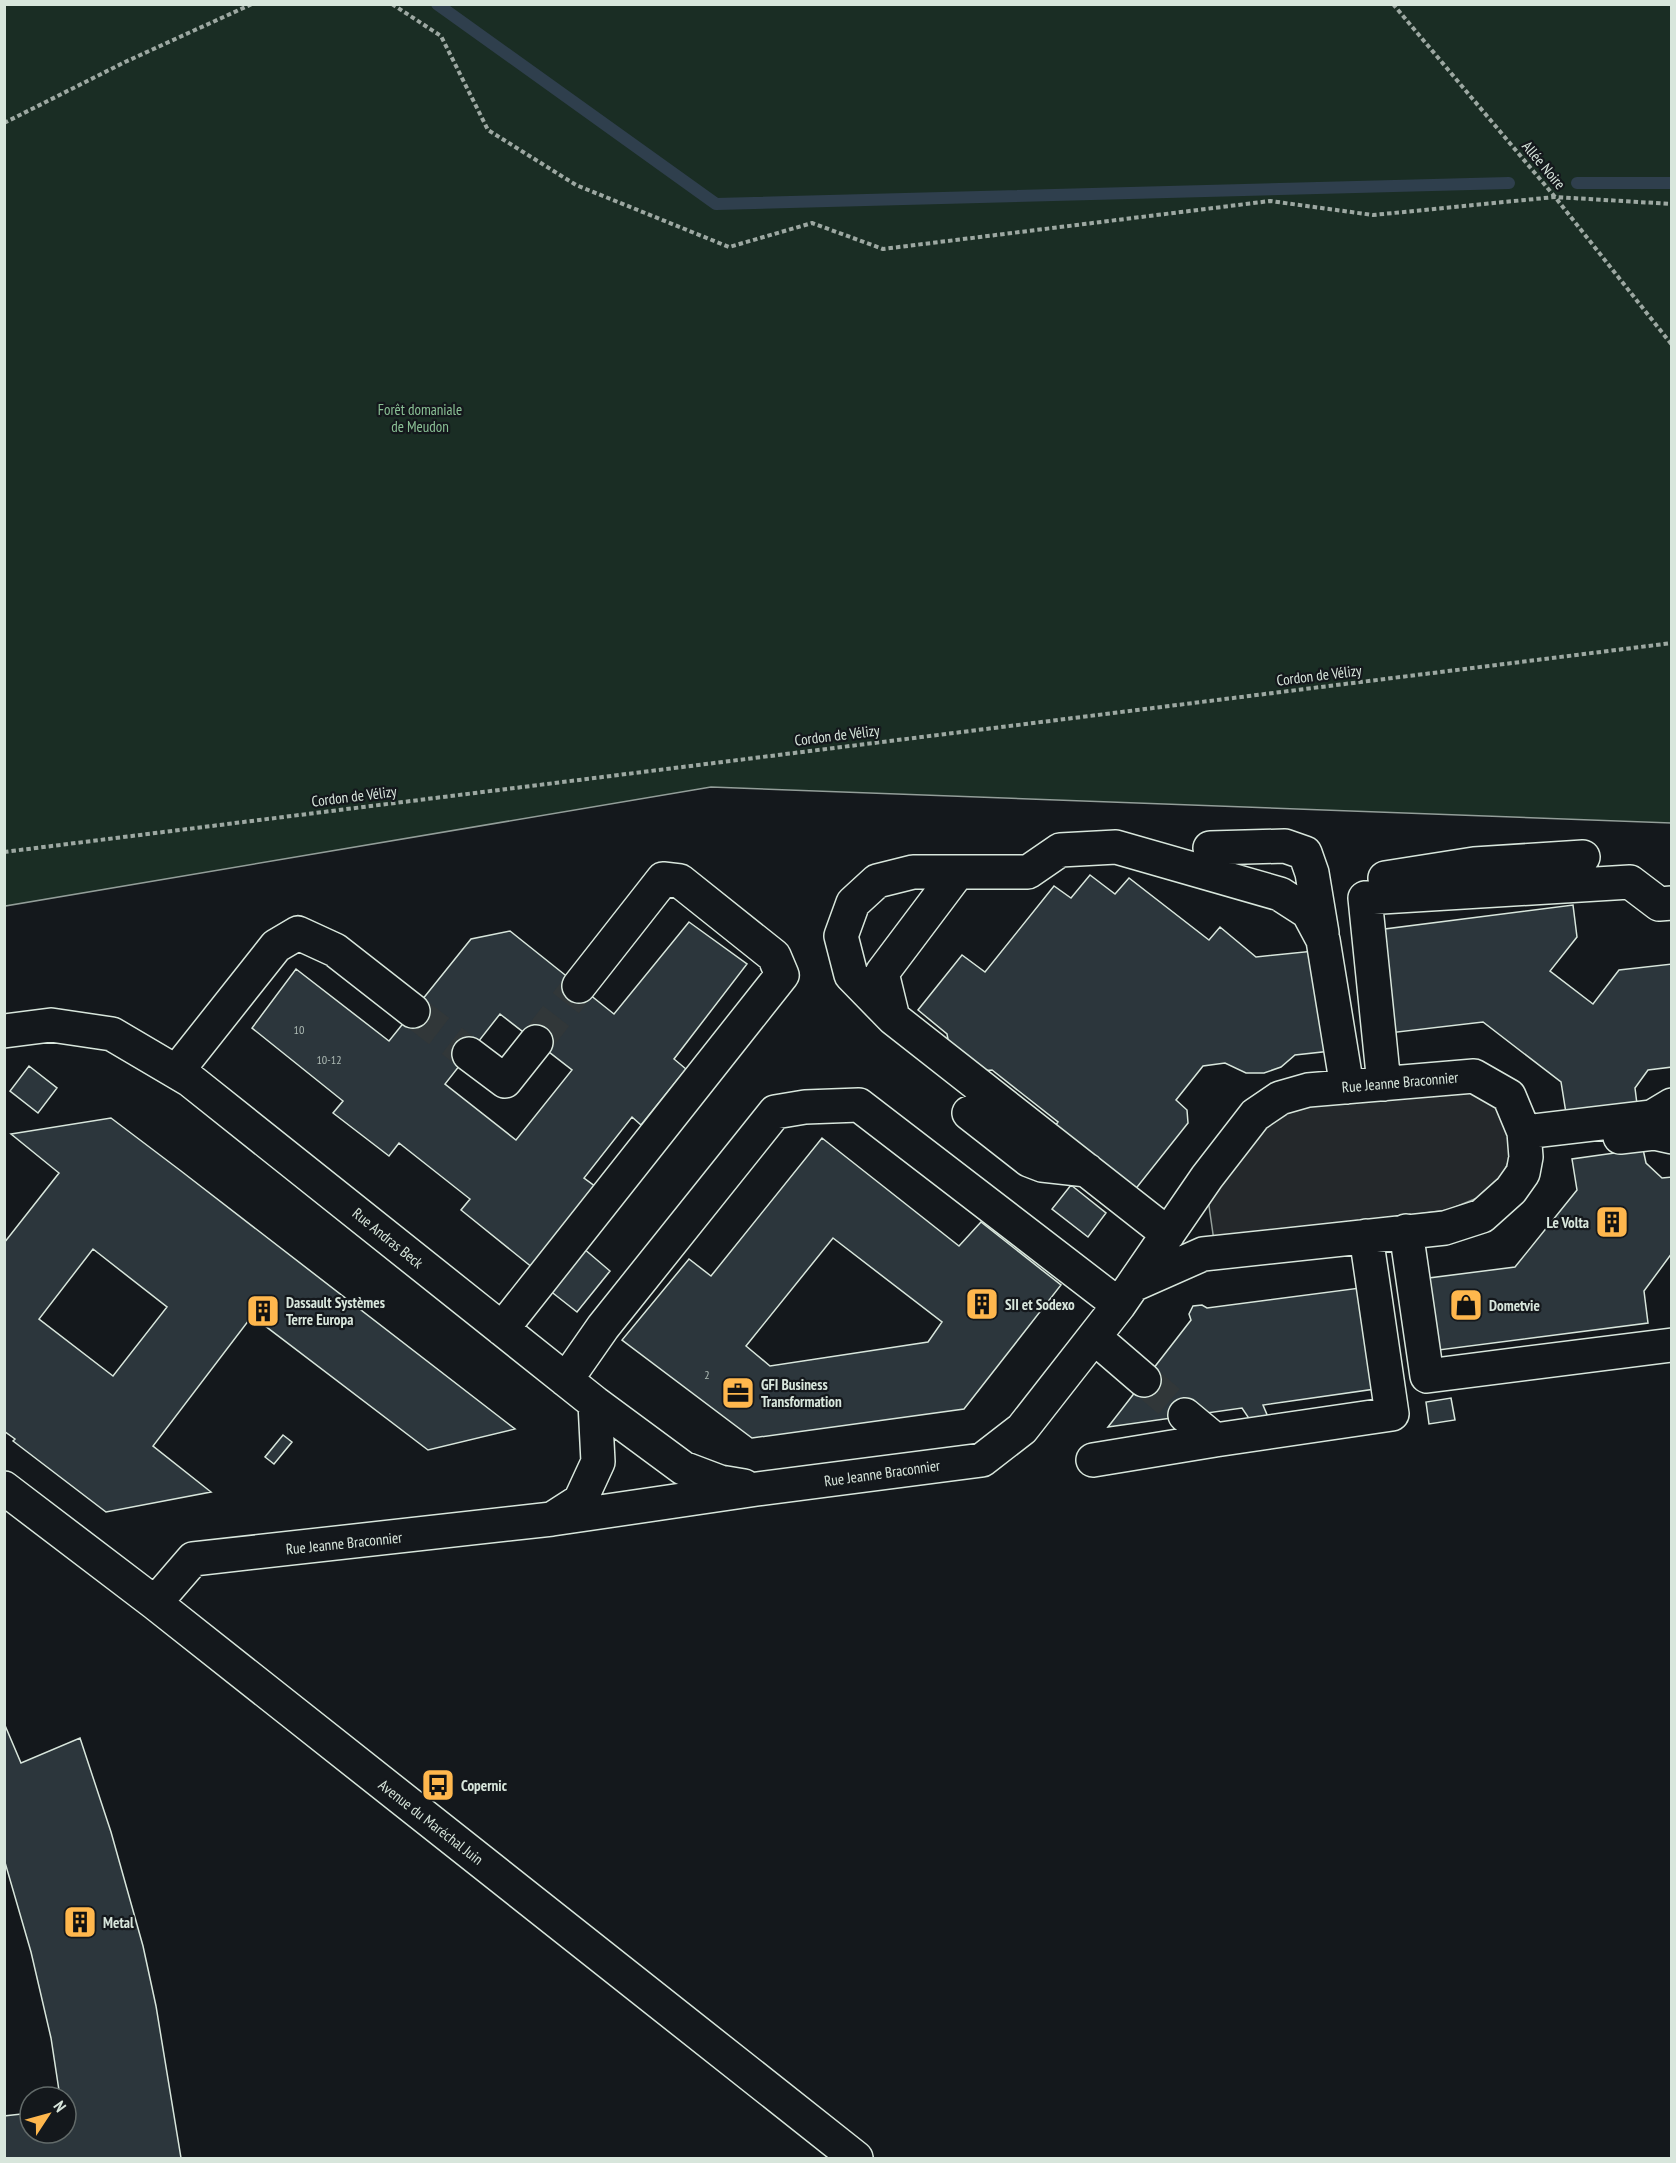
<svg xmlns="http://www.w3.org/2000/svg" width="1676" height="2163" viewBox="0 0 1676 2163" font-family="'PT Sans Narrow',sans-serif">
  <rect width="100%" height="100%" fill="#14181c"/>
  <path fill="#1a2d24" stroke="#939e99" stroke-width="1.5" d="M 5,4 L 1671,5 L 1671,823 L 711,787 L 5,906 Z"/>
  <path fill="#24282b" stroke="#939e99" stroke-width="1.5" d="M 1442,1090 L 1480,1092 L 1499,1108 L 1508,1132 L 1510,1158 L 1501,1178 L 1482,1196 L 1448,1210 L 1214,1241 L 1207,1192 L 1257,1127 L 1290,1107 Z"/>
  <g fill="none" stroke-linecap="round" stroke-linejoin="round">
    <path stroke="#2f3f4d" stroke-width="12" d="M 437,4 L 716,204 L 1509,183
      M 1577,183 L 1672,183"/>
  </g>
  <path fill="#2c363c" stroke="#d8e6dc" stroke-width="1.5" fill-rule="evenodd" d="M 1090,875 L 1115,894 L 1129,878 L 1209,940 L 1220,927 L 1256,957 L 1314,951 L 1331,1051 L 1295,1055 L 1281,1067 L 1264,1073 L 1246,1073 L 1225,1063 L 1203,1066 L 1176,1100 L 1187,1110 L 1188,1123 L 1130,1196 L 1050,1133 L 1058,1122 L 992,1070 L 980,1071 L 949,1045 L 947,1034 L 918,1010 L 962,955 L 985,972 L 1054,886 L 1071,898 Z
    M 1573,905 L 1577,937 L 1550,971 L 1593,1004 L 1619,970 L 1672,964 L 1672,1067 L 1648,1070 L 1635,1088 L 1637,1104 L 1566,1113 L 1561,1082 L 1483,1022 L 1389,1033 L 1377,930 Z
    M 689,922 L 747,964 L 674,1059 L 686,1069 L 641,1125 L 632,1117 L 584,1178 L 596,1187 L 533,1268 L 461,1210 L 470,1199 L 399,1143 L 389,1156 L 333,1113 L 343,1101 L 252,1028 L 296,969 L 389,1041 L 471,939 L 510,931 L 614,1014 ZM 500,1014 L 572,1070 L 516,1140 L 445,1084 Z
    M 29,1066 L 57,1088 L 38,1113 L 10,1091 Z
    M 111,1118 L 181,1171 L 515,1429 L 428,1450 L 252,1316 L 153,1446 L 211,1492 L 106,1512 L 13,1441 L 15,1439 L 4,1431 L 4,1243 L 59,1173 L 11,1134 ZM 93,1249 L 167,1307 L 113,1376 L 39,1319 Z
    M 822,1138 L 959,1246 L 981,1222 L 1061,1285 L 964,1409 L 752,1438 L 622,1340 L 689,1259 L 711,1276 ZM 833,1238 L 942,1322 L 928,1342 L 770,1366 L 746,1346 Z
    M 1643,1149 L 1646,1163 L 1662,1178 L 1672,1177 L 1672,1253 L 1644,1291 L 1648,1323 L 1431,1351 L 1421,1279 L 1515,1267 L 1577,1190 L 1572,1159 Z
    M 1071,1185 L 1106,1213 L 1088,1237 L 1052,1209 Z
    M 583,1248 L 610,1271 L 577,1312 L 549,1290 Z
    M 1360,1288 L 1375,1389 L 1263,1405 L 1268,1417 L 1250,1420 L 1242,1408 L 1108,1427 L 1191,1320 L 1189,1314 L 1193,1306 L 1202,1305 L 1207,1308 Z
    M 1451,1398 L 1455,1420 L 1429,1424 L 1426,1402 Z
    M 283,1435 L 292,1442 L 274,1464 L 265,1457 Z
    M 4,1723 L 21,1763 L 80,1738 L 111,1832 L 143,1946 L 156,2006 L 181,2158 L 4,2158 L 4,2116 L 30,2113 L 30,2133 L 66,2133 L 66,2097 L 60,2097 L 51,2038 L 31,1952 L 4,1859 Z"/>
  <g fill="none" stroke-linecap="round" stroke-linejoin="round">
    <path stroke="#313739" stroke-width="33" stroke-dasharray="33 16" stroke-linecap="butt" d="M 413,1011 L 469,1054
      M 536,1042 L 579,986
      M 1144,1380 L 1185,1415"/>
    <g stroke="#d8e6dc" stroke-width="36">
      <path id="minor" d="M 1210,848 L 1285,846 L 1305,853 L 1312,873 L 1322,933
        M 1385,878 L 1474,864 L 1583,857
        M 892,1017 L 851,975 L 841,936 L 853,903 L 877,881 L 913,872 L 958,872
        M 4,1031 L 51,1025 L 112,1034 L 190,1080 L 595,1403 L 683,1468 L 720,1482 L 744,1486
        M 469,1054 L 505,1081 L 536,1042
        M 177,1071 L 276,946 L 298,933 L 335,950 L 413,1011
        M 1384,1084 L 1365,898 L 1630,882 L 1659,904 L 1672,903
        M 969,1113 L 1029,1160 L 1042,1165 L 1087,1170
        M 1524,1132 L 1652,1117 L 1672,1105
        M 1620,1137 L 1654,1133 L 1672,1137
        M 1406,1231 L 1427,1376 L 1672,1345
        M 1168,1234 L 893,1018 L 882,973 L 958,872 L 1028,872 L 1060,850 L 1116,847 L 1280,894 L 1308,912 L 1323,940 L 1347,1087
        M 502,1329 L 782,975 L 774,956 L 680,881 L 663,879 L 579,986
        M 1094,1337 L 1144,1380
        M 566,1380 L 603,1327 L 775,1112 L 805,1107 L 859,1105 L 1119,1305
        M 1185,1415 L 1215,1440 L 1392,1414 L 1366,1236
        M 1093,1460 L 1215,1440
        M 4,1488 L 155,1603 L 856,2158
        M 552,1519 L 580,1501 L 598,1462 L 595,1403
        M 155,1603 L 193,1559 L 552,1519 L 757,1489 L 982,1460 L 1022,1429 L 1119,1305 L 1207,1177 L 1255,1115 L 1280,1098 L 1308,1090 L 1474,1076 L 1509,1096 L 1524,1132 L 1526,1157 L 1523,1173 L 1511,1190 L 1482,1216 L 1445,1228 L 1203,1254 L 1133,1285"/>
    </g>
    <path stroke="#9da8a2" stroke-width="4" stroke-dasharray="4.5 3" stroke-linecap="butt" d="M 392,4 L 441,36 L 488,130 L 576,185 L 729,247 L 812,223 L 883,249 L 1270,201 L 1373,215 L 1555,197 L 1672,204
      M 1393,4 L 1555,197 L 1672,345
      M 4,123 L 125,62 L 252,4
      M 4,852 L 1672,643"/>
    <use href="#minor" stroke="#14181c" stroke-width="33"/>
  </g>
  <defs>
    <g id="building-square" transform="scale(1.725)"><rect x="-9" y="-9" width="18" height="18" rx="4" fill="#ffb74d" stroke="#14181c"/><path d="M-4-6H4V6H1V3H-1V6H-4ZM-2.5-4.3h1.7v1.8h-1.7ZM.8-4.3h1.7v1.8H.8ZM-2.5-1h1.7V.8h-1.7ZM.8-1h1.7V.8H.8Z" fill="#111"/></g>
    <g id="shop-square" transform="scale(1.725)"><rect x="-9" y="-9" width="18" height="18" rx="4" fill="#ffb74d" stroke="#14181c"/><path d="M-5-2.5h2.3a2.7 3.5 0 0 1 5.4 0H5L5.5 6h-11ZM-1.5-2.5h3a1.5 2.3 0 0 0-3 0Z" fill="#111"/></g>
    <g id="office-square" transform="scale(1.725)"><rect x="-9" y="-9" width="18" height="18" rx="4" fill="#ffb74d" stroke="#14181c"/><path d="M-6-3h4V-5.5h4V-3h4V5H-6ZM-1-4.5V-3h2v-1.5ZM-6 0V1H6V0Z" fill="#111"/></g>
    <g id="bus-square" transform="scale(1.725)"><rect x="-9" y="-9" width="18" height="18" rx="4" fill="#ffb74d" stroke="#14181c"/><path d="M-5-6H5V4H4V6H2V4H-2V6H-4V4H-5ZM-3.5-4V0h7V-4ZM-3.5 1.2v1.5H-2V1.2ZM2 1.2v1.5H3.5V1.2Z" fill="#111"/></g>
  </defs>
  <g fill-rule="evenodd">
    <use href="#building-square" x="1612" y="1222"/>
    <use href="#building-square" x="982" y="1304"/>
    <use href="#shop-square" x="1466" y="1305"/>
    <use href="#building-square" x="263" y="1311"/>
    <use href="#office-square" x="738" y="1393"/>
    <use href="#bus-square" x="438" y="1785"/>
    <use href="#building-square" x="80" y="1922"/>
  </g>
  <g text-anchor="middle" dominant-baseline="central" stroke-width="4.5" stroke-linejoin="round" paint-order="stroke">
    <g font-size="12" fill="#adbab4">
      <text x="299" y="1029">10</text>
      <text x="329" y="1059">10-12</text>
      <text x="707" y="1374">2</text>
    </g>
    <g font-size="15" fill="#d8e6dc" stroke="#14181c">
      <text transform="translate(1544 165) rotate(50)">Allée Noire</text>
      <text transform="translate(1319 675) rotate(-7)">Cordon de Vélizy</text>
      <text transform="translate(837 735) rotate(-7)">Cordon de Vélizy</text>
      <text transform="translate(354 796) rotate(-7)">Cordon de Vélizy</text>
      <text transform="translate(1400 1082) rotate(-5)">Rue Jeanne Braconnier</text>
      <text transform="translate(388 1238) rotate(39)">Rue Andras Beck</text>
      <text transform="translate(882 1473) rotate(-8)">Rue Jeanne Braconnier</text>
      <text transform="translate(344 1543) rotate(-6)">Rue Jeanne Braconnier</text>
      <text transform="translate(431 1822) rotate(38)">Avenue du Maréchal Juin</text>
    </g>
    <g font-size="15" fill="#8ac095" stroke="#14181c">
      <text x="420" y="409">Forêt domaniale<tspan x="420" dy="17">de Meudon</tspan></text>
    </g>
    <g font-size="15" font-weight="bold" fill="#d8e6dc" stroke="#14181c" text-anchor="start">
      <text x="1589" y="1222" text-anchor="end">Le Volta</text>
      <text x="286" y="1302">Dassault Systèmes<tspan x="286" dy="17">Terre Europa</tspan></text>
      <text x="1005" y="1304">SII et Sodexo</text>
      <text x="1489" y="1305">Dometvie</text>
      <text x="761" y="1384">GFI Business<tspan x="761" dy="17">Transformation</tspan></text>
      <text x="461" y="1785">Copernic</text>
      <text x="103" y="1922">Metal</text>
    </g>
  </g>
  <rect width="1676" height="2163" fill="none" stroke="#d8e6dc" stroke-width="12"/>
  <g transform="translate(48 2115) rotate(54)"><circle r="28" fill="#14181c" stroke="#626a69" stroke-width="1.5"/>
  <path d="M0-4.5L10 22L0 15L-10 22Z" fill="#ffb74d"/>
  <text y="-9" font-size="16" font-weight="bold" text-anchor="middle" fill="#d8e6dc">N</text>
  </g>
</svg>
